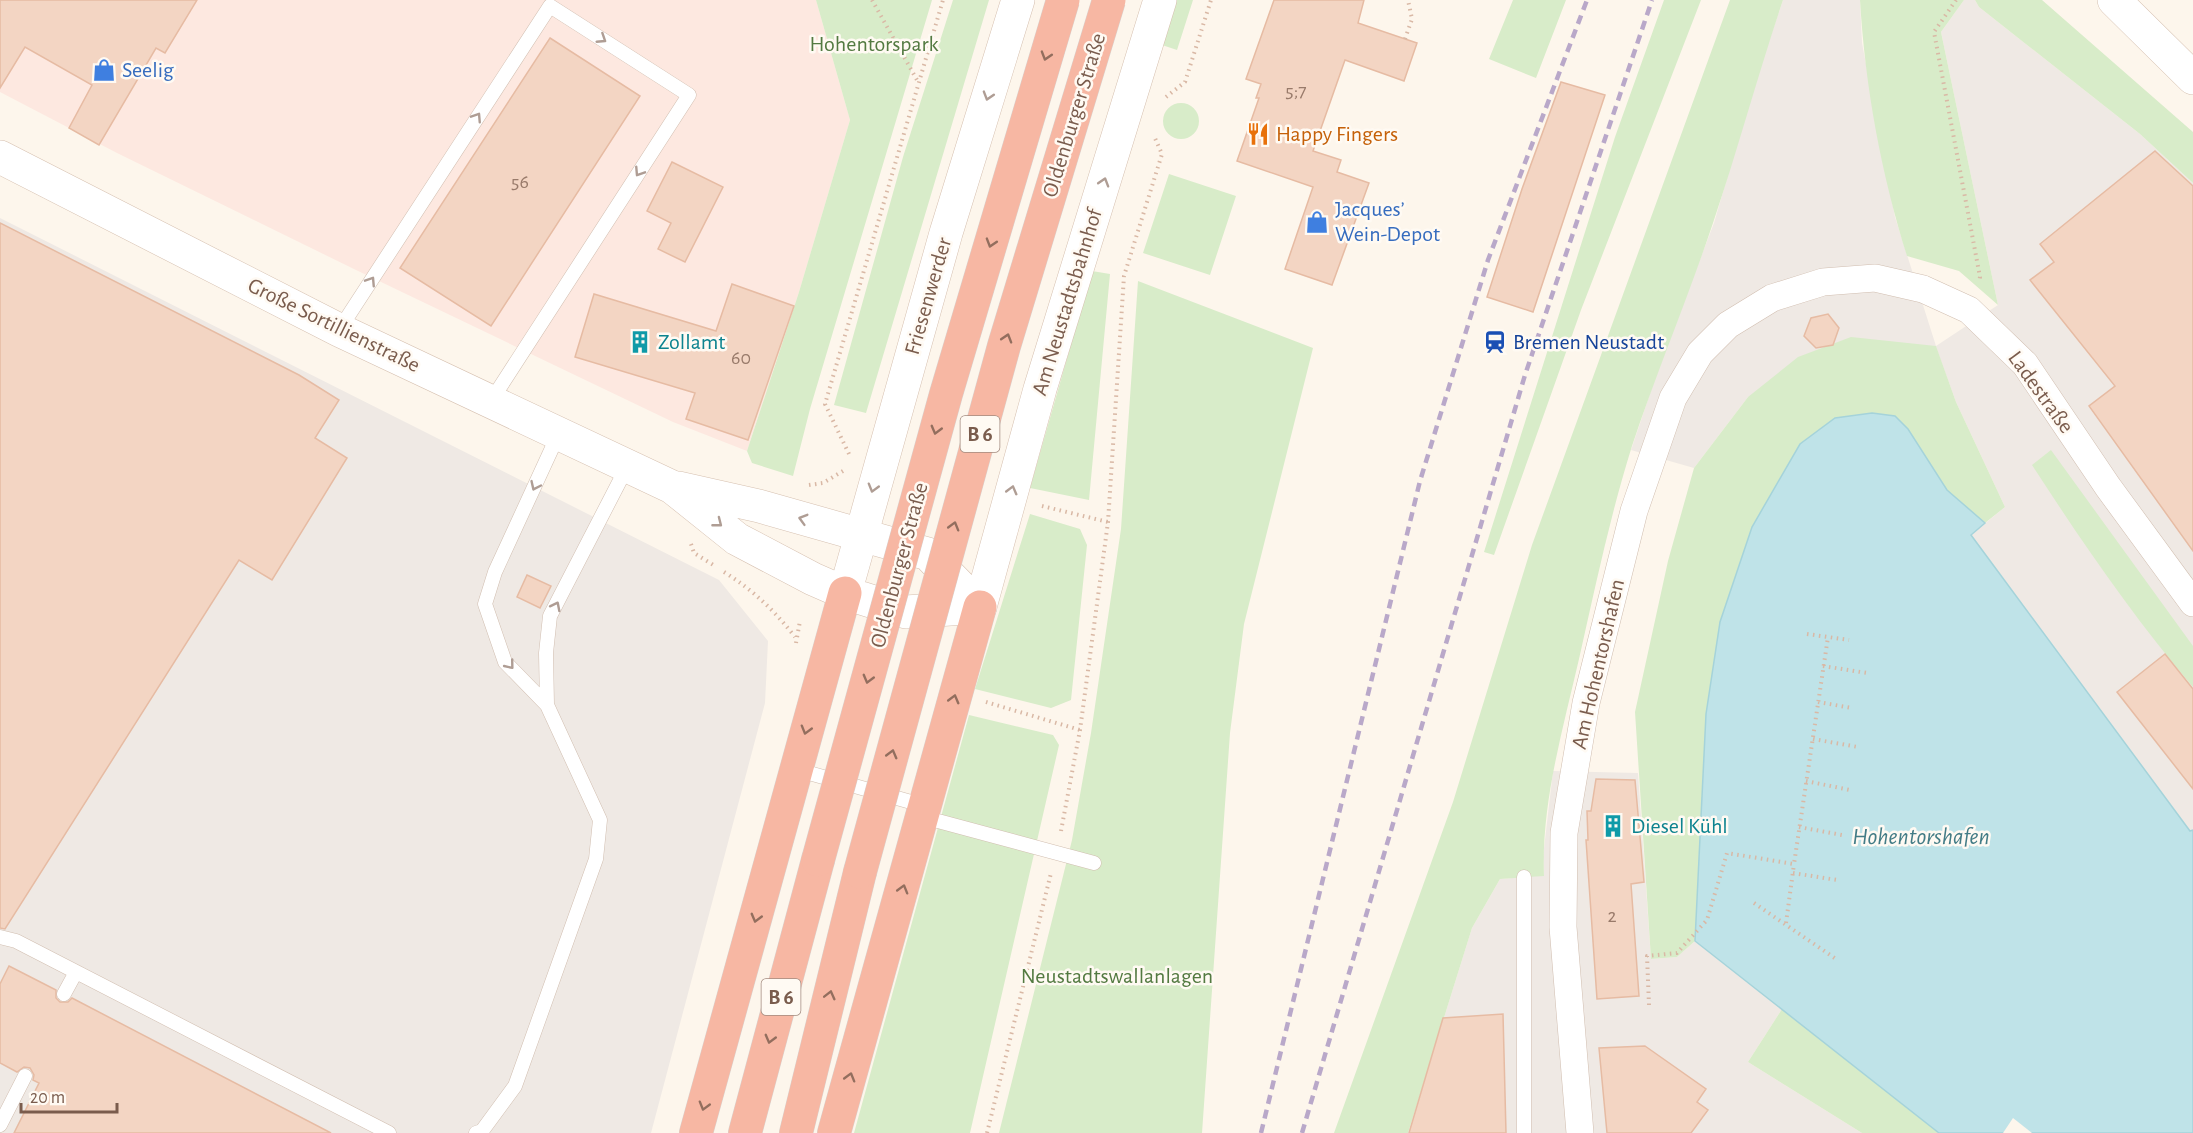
<svg xmlns="http://www.w3.org/2000/svg" width="2193" height="1133" viewBox="0 0 2193 1133" font-family="'Alegreya Sans',sans-serif">
  <rect width="100%" height="100%" fill="#fdf6ec"/>
  <path fill="#fde8e0" d="M 0,0 L 816,0 L 850,120 L 799,292 L 747,451 L 673,422 L 356,270 L 117,153 L 0,92 Z"/>
  <path fill="#efe9e4" d="M 1783,0 L 1860,0 L 1862,43 L 1895,217 L 1936,346 L 1998,305 L 1941,32 L 1964,0 L 1975,0 L 1979,7 L 2140,134 L 2193,183 L 2193,830 L 2190,831 L 1971,535 L 2005,507 L 1956,402 L 1936,347 L 1748,397 L 1694,468 L 1631,450 L 1662,358 L 1714,223 L 1755,82 Z
    M 0,218 L 719,580 L 768,641 L 765,703 L 651,1133 L 0,1133 Z
    M 1553,771 L 1638,773 L 1651,959 L 1677,957 L 1695,941 L 1782,1009 L 1748,1062 L 1862,1133 L 1408,1133 L 1472,928 L 1500,879 L 1544,875 L 1543,857 Z"/>
  <path fill="#d8ecc9" d="M 816,0 L 932,0 L 810,409 L 793,476 L 752,463 L 747,451 L 799,292 L 850,120 Z
    M 953,0 L 989,0 L 866,413 L 834,405 L 903,157 Z
    M 1176,0 L 1193,0 L 1177,50 L 1162,45 Z
    M 1513,0 L 1566,0 L 1536,78 L 1489,59 Z
    M 1664,0 L 1701,0 L 1581,310 L 1494,555 L 1484,552 L 1615,137 Z
    M 1730,0 L 1783,0 C 1758,74 1738,149 1713,223 C 1688,298 1657,371 1632,446 C 1610,516 1595,588 1579,659 C 1563,729 1541,803 1544,876 L 1500,879 L 1472,928 L 1408,1133 L 1334,1133 L 1453,802 L 1532,545 Z
    M 1860,0 L 1964,0 L 1941,32 L 1998,305 L 1959,271 L 1907,256 C 1881,173 1865,86 1860,0 Z
    M 1975,0 L 2042,0 L 2193,132 L 2193,183 L 2140,134 L 1979,7 Z
    M1163 121a18 18 0 1 1 36 0a18 18 0 1 1-36 0Z
    M 1169,174 L 1236,196 L 1210,275 L 1143,253 Z
    M 1092,271 L 1110,274 L 1089,500 L 1030,488 Z
    M 1138,281 L 1313,348 L 1244,624 L 1230,733 L 1202,1133 L 999,1133 L 1072,840 L 1091,733 L 1121,529 Z
    M 1851,337 L 1936,346 L 1956,402 L 2005,507 L 1985,523 L 1947,490 L 1908,429 L 1895,416 L 1706,714 L 1695,941 L 1677,957 L 1651,959 L 1635,712 L 1668,561 L 1694,468 L 1748,397 L 1798,357 Z
    M 2051,450 L 2193,646 L 2193,687 C 2133,617 2082,542 2032,465 Z
    M 1030,514 L 1080,529 L 1087,545 L 1071,700 L 1051,708 L 975,689 Z
    M 969,715 L 1053,735 L 1059,745 L 970,1133 L 854,1133 Z
    M 1782,1009 L 1939,1133 L 1862,1133 L 1748,1062 Z"/>
  <path fill="#bfe3e8" stroke="#a5d3da" stroke-width="1.5" d="M 1872,413 L 1895,416 L 1908,429 L 1947,490 L 1985,523 L 1971,535 L 2190,831 L 2193,830 L 2193,1133 L 1939,1133 L 1695,941 L 1706,714 L 1720,622 L 1752,527 L 1800,444 L 1835,418 Z"/>
  <path fill="#fdf6ec" d="M 2013,1118 L 2032,1133 L 2003,1133 Z"/>
  <path fill="#f3d5c3" stroke="#e6bba3" stroke-width="1.5" d="M 0,0 L 197,0 L 165,53 L 156,48 L 99,145 L 69,128 L 92,85 L 25,47 L 0,88 Z
    M 1274,0 L 1364,0 L 1358,23 L 1417,43 L 1404,81 L 1345,60 L 1313,151 L 1341,160 L 1337,172 L 1369,183 L 1332,285 L 1285,269 L 1313,187 L 1237,161 L 1259,98 L 1256,98 L 1261,84 L 1246,79 Z
    M 550,38 L 640,96 L 491,326 L 400,268 Z
    M 1561,82 L 1605,95 L 1533,312 L 1487,297 L 1522,189 Z
    M 2155,151 L 2193,186 L 2193,551 L 2089,406 L 2115,386 L 2030,280 L 2054,262 L 2040,244 Z
    M 672,162 L 723,187 L 685,262 L 658,249 L 671,223 L 647,211 Z
    M 0,223 L 299,375 L 339,400 L 315,438 L 347,458 L 272,580 L 239,560 L 5,929 L 0,928 Z
    M 732,284 L 794,306 L 748,440 L 686,419 L 695,393 L 575,357 L 594,294 L 716,331 Z
    M 1828,314 L 1839,328 L 1833,345 L 1816,348 L 1804,336 L 1811,318 Z
    M 527,575 L 551,586 L 540,608 L 517,597 Z
    M 2165,654 L 2193,689 L 2193,789 L 2117,692 Z
    M 1596,779 L 1635,780 L 1644,882 L 1631,884 L 1639,996 L 1597,999 L 1586,840 L 1588,840 L 1587,811 L 1591,811 Z
    M 9,966 L 56,990 L 56,998 L 60,1002 L 68,1002 L 72,998 L 331,1133 L 14,1133 L 39,1083 L 33,1080 L 34,1075 L 30,1068 L 24,1067 L 17,1072 L 0,1063 L 0,984 Z
    M 1503,1014 L 1506,1133 L 1409,1133 L 1443,1018 Z
    M 1645,1046 L 1706,1089 L 1697,1102 L 1708,1110 L 1691,1133 L 1607,1133 L 1599,1048 Z"/>
  <g fill="none" stroke-linecap="round" stroke-linejoin="round">
    <g stroke="#d1beb0" stroke-width="15">
      <path id="lane" d="M 339,330 L 550,6 L 689,95 L 491,401
        M 547,705 L 546,653 L 550,616 L 628,465
        M 795,769 L 925,806
        M 923,817 L 1094,863
        M 1524,877 L 1524,1133
        M 0,937 L 16,941 L 389,1133
        M 64,994 L 76,972
        M 0,1125 L 25,1076
        M 476,1133 L 482,1131 L 515,1086 L 596,859 L 600,820 L 547,705 L 505,662 L 485,604 L 495,572 L 559,433"/>
    </g>
    <g stroke="#d1beb0" stroke-width="28">
      <path id="street" d="M 1580,1133 L 1563,927 L 1564,833 L 1586,703 L 1634,511 L 1673,398 L 1700,353 L 1728,325 L 1772,298 L 1823,282 L 1875,278 L 1923,289 L 1969,310 L 2025,364 L 2108,487 L 2193,603"/>
    </g>
    <g stroke="#d6c0b0" stroke-width="34">
      <path id="secondary" d="M 2114,0 L 2193,78
        M 0,157 L 339,330 L 672,487 L 737,539 L 813,579 L 845,593 L 906,612 L 980,607
        M 679,488 L 759,506 L 928,554 L 980,607
        M 845,593 L 946,233 L 1018,0
        M 980,607 L 1040,389 L 1160,0"/>
    </g>
    <g stroke="#dad1cd" stroke-width="34">
      <path id="highway" d="M 696,1133 L 845,593
        M 745,1133 L 818,860
        M 796,1133 L 860,872
        M 834,1133 L 980,607"/>
    </g>
    <path stroke="#d9b8a5" stroke-width="4" stroke-dasharray="1.5 4.5" stroke-linecap="butt" d="M 872,0 L 917,80
      M 1956,0 L 1934,32 L 1980,277 L 1979,282
      M 1405,39 L 1412,19 L 1408,0
      M 1166,97 L 1185,82 L 1211,0
      M 849,454 L 825,404 L 943,0
      M 809,485 L 823,483 L 843,471
      M 1042,506 L 1108,522
      M 691,544 L 694,553 L 715,566
      M 724,572 C 753,590 774,610 795,637
      M 1807,634 L 1849,640
      M 796,643 L 800,621
      M 1823,666 L 1867,673
      M 986,702 L 1080,730
      M 1818,702 L 1852,708
      M 1813,739 L 1858,747
      M 1806,781 L 1850,790
      M 1799,827 L 1842,835
      M 1061,831 L 1080,730 L 1108,522 L 1124,276 L 1162,154 L 1154,136
      M 1793,873 L 1837,880
      M 1754,903 L 1836,959
      M 1786,923 L 1794,864
      M 1649,1005 L 1647,956 L 1677,953 L 1707,920 L 1727,853 L 1794,864 L 1828,637
      M 987,1133 L 1051,873"/>
    <use href="#lane" stroke="#fff" stroke-width="14"/>
    <use href="#street" stroke="#fff" stroke-width="27"/>
    <use href="#secondary" stroke="#fff" stroke-width="33"/>
    <use href="#highway" stroke="#f7b7a3" stroke-width="33"/>
    <path stroke="#b9a8c9" stroke-width="4.5" stroke-dasharray="9 6" stroke-linecap="butt" d="M 1261,1133 L 1420,481 L 1488,260 L 1587,0
      M 1302,1133 L 1525,375 L 1652,0"/>
    <g stroke="#dad1cd" stroke-width="34" stroke-linecap="butt">
      <path id="highway-bridge" d="M 818,860 L 946,394 L 1063,0
        M 860,872 L 1004,346 L 1109,0"/>
    </g>
    <use href="#highway-bridge" stroke="#f7b7a3" stroke-width="33"/>
  </g>
  <defs><path id="oneway-chevron" d="M-2-3.5L2.5 0L-2 3.5" fill="none" stroke-width="1.6" stroke-linecap="round" stroke-linejoin="round" transform="scale(1.5)"/></defs>
  <g stroke="#af9d94">
    <use href="#oneway-chevron" transform="translate(602 39) rotate(33)"/>
    <use href="#oneway-chevron" transform="translate(988 96) rotate(107)"/>
    <use href="#oneway-chevron" transform="translate(477 117) rotate(-57)"/>
    <use href="#oneway-chevron" transform="translate(639 172) rotate(123)"/>
    <use href="#oneway-chevron" transform="translate(1104 182) rotate(-73)"/>
    <use href="#oneway-chevron" transform="translate(371 281) rotate(-57)"/>
    <use href="#oneway-chevron" transform="translate(535 486) rotate(115)"/>
    <use href="#oneway-chevron" transform="translate(873 488) rotate(106)"/>
    <use href="#oneway-chevron" transform="translate(1012 490) rotate(-75)"/>
    <use href="#oneway-chevron" transform="translate(803 519) rotate(-164)"/>
    <use href="#oneway-chevron" transform="translate(718 523) rotate(38)"/>
    <use href="#oneway-chevron" transform="translate(556 606) rotate(-63)"/>
    <use href="#oneway-chevron" transform="translate(510 665) rotate(51)"/>
  </g>
  <g stroke="#936e5e">
    <use href="#oneway-chevron" transform="translate(1046 56) rotate(107)"/>
    <use href="#oneway-chevron" transform="translate(991 243) rotate(107)"/>
    <use href="#oneway-chevron" transform="translate(1007 338) rotate(-73)"/>
    <use href="#oneway-chevron" transform="translate(936 430) rotate(105)"/>
    <use href="#oneway-chevron" transform="translate(954 526) rotate(-74)"/>
    <use href="#oneway-chevron" transform="translate(868 679) rotate(105)"/>
    <use href="#oneway-chevron" transform="translate(954 699) rotate(-75)"/>
    <use href="#oneway-chevron" transform="translate(806 730) rotate(106)"/>
    <use href="#oneway-chevron" transform="translate(892 754) rotate(-75)"/>
    <use href="#oneway-chevron" transform="translate(903 889) rotate(-74)"/>
    <use href="#oneway-chevron" transform="translate(756 918) rotate(105)"/>
    <use href="#oneway-chevron" transform="translate(830 995) rotate(-76)"/>
    <use href="#oneway-chevron" transform="translate(770 1039) rotate(105)"/>
    <use href="#oneway-chevron" transform="translate(850 1077) rotate(-74)"/>
    <use href="#oneway-chevron" transform="translate(704 1106) rotate(106)"/>
  </g>
  <defs>
    <g id="shop-bare" transform="scale(1.8)"><path d="M-5-2.5h2.3a2.7 3.5 0 0 1 5.4 0H5L5.5 6h-11ZM-1.5-2.5h3a1.5 2.3 0 0 0-3 0Z" fill="#3f7fe0" stroke="#fffaf3" stroke-width="2.5" paint-order="stroke"/></g>
    <g id="restaurant-bare" transform="scale(1.8)"><path d="M-5-6h1v4h1v-4h1v4h1v-4h1v5L-1.5 .5V6h-2V.5L-5-1ZM5-6V6H3V1.5H1.5Q1.5-4 5-6Z" fill="#e8710a" stroke="#fffaf3" stroke-width="2.5" paint-order="stroke"/></g>
    <g id="building-bare" transform="scale(1.8)"><path d="M-4-6H4V6H1V3H-1V6H-4ZM-2.5-4.3h1.7v1.8h-1.7ZM.8-4.3h1.7v1.8H.8ZM-2.5-1h1.7V.8h-1.7ZM.8-1h1.7V.8H.8Z" fill="#0f9aa8" stroke="#fffaf3" stroke-width="2.5" paint-order="stroke"/></g>
    <g id="station-bare" transform="scale(1.8)"><path d="M-3-6H3Q5-6 5-4V2Q5 4 3 4L4.5 6H3L1.5 4h-3L-3 6H-4.5L-3 4Q-5 4-5 2V-4Q-5-6-3-6ZM-3.5-4v3h7v-3ZM-3.5 1v1.5H-2V1ZM2 1v1.5H3.5V1Z" fill="#1a4fb4" stroke="#fffaf3" stroke-width="2.5" paint-order="stroke"/></g>
  </defs>
  <g fill-rule="evenodd">
    <use href="#shop-bare" x="104" y="70"/>
    <use href="#restaurant-bare" x="1258" y="134"/>
    <use href="#shop-bare" x="1317" y="222"/>
    <use href="#building-bare" x="640" y="342"/>
    <use href="#station-bare" x="1495" y="342"/>
    <use href="#building-bare" x="1613" y="826"/>
  </g>
  <g text-anchor="middle" dominant-baseline="central" stroke-width="5" stroke-linejoin="round" paint-order="stroke">
    <g font-size="20" fill="#987a6a">
      <text x="1296" y="91">5;7</text>
      <text x="520" y="182">56</text>
      <text x="741" y="358">60</text>
      <text x="1612" y="916">2</text>
    </g>
    <g fill="#fffaf3" stroke="#a28b7f" stroke-width="1.5">
      <rect x="960.5" y="416" width="39" height="36" rx="4.5"/>
      <rect x="761.5" y="979" width="39" height="36" rx="4.5"/>
    </g>
    <g font-size="21" font-weight="bold" fill="#7a5c4d">
      <text x="980" y="434">B 6</text>
      <text x="781" y="997">B 6</text>
    </g>
    <g font-size="22" fill="#537a41" stroke="#fffaf3">
      <text x="874" y="44">Hohentorspark</text>
      <text x="1117" y="976">Neustadtswallanlagen</text>
    </g>
    <g font-size="22" fill="#366cbe" stroke="#fffaf3" text-anchor="start">
      <text x="122" y="70">Seelig</text>
      <text x="1335" y="209">Jacques’<tspan x="1335" dy="25">Wein-Depot</tspan></text>
    </g>
    <g font-size="22" fill="#7a5c4d" stroke="#fffaf3">
      <text transform="translate(1074 115) rotate(-73)">Oldenburger Straße</text>
      <text transform="translate(928 296) rotate(-74)">Friesenwerder</text>
      <text transform="translate(1067 302) rotate(-73)">Am Neustadtsbahnhof</text>
      <text transform="translate(334 325) rotate(26)">Große Sortillienstraße</text>
      <text transform="translate(2041 392) rotate(54)">Ladestraße</text>
      <text transform="translate(899 565) rotate(-75)">Oldenburger Straße</text>
      <text transform="translate(1598 664) rotate(-77)">Am Hohentorshafen</text>
    </g>
    <g font-size="22" fill="#c56008" stroke="#fffaf3" text-anchor="start">
      <text x="1276" y="134">Happy Fingers</text>
    </g>
    <g font-size="22" fill="#0d838f" stroke="#fffaf3" text-anchor="start">
      <text x="658" y="342">Zollamt</text>
      <text x="1631" y="826">Diesel Kühl</text>
    </g>
    <g font-size="22" fill="#164399" stroke="#fffaf3" text-anchor="start">
      <text x="1513" y="342">Bremen Neustadt</text>
    </g>
    <g font-size="24" font-style="italic" fill="#437c86" stroke="#fffaf3">
      <text x="1921" y="837">Hohentorshafen</text>
    </g>
  </g>
  <path d="M21 1103v9h96v-9" fill="none" stroke="#7a5c4d" stroke-width="3"/>
  <text x="30" y="1103" font-size="18" fill="#7a5c4d" stroke="#fffaf3" stroke-width="4.5" paint-order="stroke">20 m</text>
</svg>
